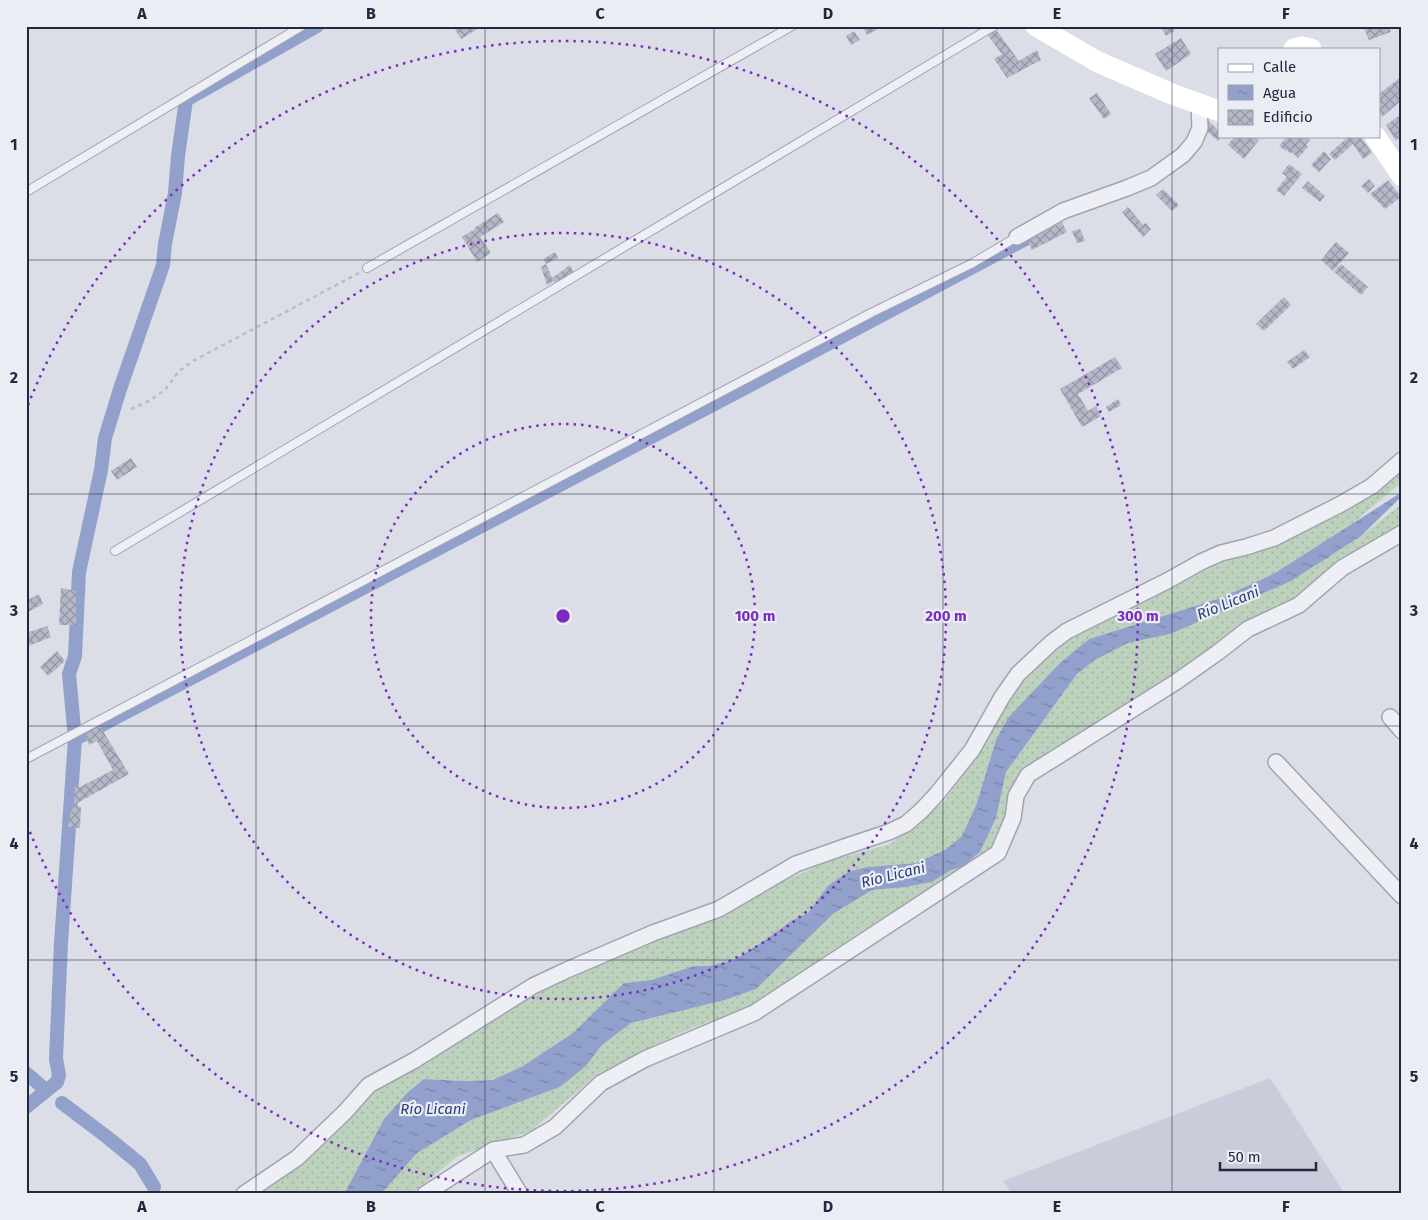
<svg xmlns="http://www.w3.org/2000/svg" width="1428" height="1220" viewBox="0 0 1428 1220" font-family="'Fira Sans',sans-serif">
  <defs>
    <pattern id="grass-dots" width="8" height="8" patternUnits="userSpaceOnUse" patternTransform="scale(1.25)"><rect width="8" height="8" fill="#bcd2bc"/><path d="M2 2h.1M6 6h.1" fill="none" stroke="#a1b4a3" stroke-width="1.8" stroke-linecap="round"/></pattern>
    <pattern id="water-ripples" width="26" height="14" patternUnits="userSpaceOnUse" patternTransform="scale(1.25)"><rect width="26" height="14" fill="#92a1cc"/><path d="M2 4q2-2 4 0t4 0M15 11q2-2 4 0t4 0" fill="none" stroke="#7783a7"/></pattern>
    <pattern id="building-cross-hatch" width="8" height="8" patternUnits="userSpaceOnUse" patternTransform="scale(1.25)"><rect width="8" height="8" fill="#b5b8c8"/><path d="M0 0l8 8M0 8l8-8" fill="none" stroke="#9396a4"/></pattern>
  </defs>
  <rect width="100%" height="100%" fill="#dbdde7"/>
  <path fill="#c9ccda" d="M 1270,1078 L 1345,1194 L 1012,1194 L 1003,1181 Z"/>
  <path fill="url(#grass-dots)" d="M 1402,468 L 1402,482 L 1352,524 L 1275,573 L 1221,598 L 1089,639 L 1060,663 L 1037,689 L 977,803 L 962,836 L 945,850 L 916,863 L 867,867 L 816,902 L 808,913 L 791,921 L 764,941 L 734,960 L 709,966 L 694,966 L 651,980 L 624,983 L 573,1033 L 523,1066 L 493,1080 L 466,1081 L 424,1079 L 408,1092 L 384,1119 L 344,1194 L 251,1194 L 362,1097 L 411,1065 L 530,997 L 826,862 L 890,844 L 943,803 L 985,741 L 1018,687 L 1061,644 L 1214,566 L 1321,523 L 1369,492 Z
    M 1402,504 L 1402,525 L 1334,577 L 1260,617 L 1216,647 L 1045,756 L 1000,833 L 987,852 L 923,895 L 870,926 L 779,986 L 758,1003 L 680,1033 L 599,1073 L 531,1131 L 458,1156 L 411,1194 L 381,1194 L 417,1153 L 471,1120 L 560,1087 L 586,1066 L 602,1045 L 631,1023 L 725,1000 L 756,989 L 833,914 L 872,890 L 906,887 L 932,882 L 951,870 L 962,867 L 980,852 L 996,818 L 1006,772 L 1077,674 L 1095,660 L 1128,643 L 1170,634 L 1361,536 Z"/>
  <path fill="url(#water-ripples)" d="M 1402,492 L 1402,496 L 1361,536 L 1291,581 L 1170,634 L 1128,643 L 1095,660 L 1077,674 L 1006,772 L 996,818 L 980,852 L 962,867 L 951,870 L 932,882 L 906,887 L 872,890 L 833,914 L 756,989 L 725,1000 L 631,1023 L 602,1045 L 586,1066 L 560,1087 L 471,1120 L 417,1153 L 381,1194 L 344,1194 L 384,1119 L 408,1092 L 424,1079 L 466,1081 L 493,1080 L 523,1066 L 573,1033 L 624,983 L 651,980 L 694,966 L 709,966 L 734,960 L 764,941 L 791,921 L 808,913 L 828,886 L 848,872 L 867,867 L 916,863 L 945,850 L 962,836 L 977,803 L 996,740 L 1008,718 L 1060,663 L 1089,639 L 1221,598 L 1275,573 Z"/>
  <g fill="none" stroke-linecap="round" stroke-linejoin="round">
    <path stroke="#92a1cc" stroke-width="14" d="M 75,739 L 69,674 L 75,656 L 79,572 L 101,470 L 105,438 L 120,389 L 163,265 L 165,244 L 175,193 L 178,156 L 186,100 L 317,26
      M 26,1073 L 40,1085
      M 62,1103 L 107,1137 L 140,1164 L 154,1187
      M 26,1107 L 57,1082 L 59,1075 L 56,1059 L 61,943 L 75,739 L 741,390 L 1031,236"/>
  </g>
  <path fill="url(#building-cross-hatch)" d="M 453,26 L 483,26 L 461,39 Z
    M 862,26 L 874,26 L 877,30 L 867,35 Z
    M 1160,26 L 1172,26 L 1175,31 L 1166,36 Z
    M 1373,26 L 1388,26 L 1391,32 L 1369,40 L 1364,29 Z
    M 995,28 L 1019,61 L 1037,50 L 1041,60 L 1007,78 L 994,59 L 1002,54 L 986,33 Z
    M 854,31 L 860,40 L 851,45 L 846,36 Z
    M 1181,38 L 1191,54 L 1166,71 L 1155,54 Z
    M 1402,76 L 1402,90 L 1399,92 L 1402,95 L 1402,100 L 1382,117 L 1379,112 L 1379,94 Z
    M 1097,93 L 1111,114 L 1104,119 L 1089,98 Z
    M 1400,115 L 1402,117 L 1402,136 L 1396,141 L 1386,125 Z
    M 1206,118 L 1219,131 L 1219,136 L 1222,136 L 1218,141 L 1200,125 Z
    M 1235,136 L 1254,136 L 1259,140 L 1244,159 L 1228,145 Z
    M 1285,136 L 1305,136 L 1310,140 L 1306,145 L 1308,147 L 1298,158 L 1292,152 L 1291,154 L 1287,150 L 1286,151 L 1279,146 L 1285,139 L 1284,138 Z
    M 1349,136 L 1360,136 L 1372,153 L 1363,159 L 1353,144 L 1335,160 L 1329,154 Z
    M 1324,151 L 1331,159 L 1319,172 L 1311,165 Z
    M 1289,164 L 1302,174 L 1284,196 L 1276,190 L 1287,177 L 1282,173 Z
    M 1369,179 L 1375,186 L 1368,193 L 1361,186 Z
    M 1388,180 L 1401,197 L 1385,209 L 1370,194 Z
    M 1308,181 L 1325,196 L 1320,202 L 1302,188 Z
    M 1163,189 L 1179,205 L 1172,211 L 1156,195 Z
    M 1128,207 L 1143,225 L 1146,223 L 1151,229 L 1143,237 L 1122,212 Z
    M 498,213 L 504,222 L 480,237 L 491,253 L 477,262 L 462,237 L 475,229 L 474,228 Z
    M 1062,222 L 1067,232 L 1032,250 L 1028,241 Z
    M 1080,229 L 1085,241 L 1077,243 L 1072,231 Z
    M 1336,242 L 1349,253 L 1333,271 L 1321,260 Z
    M 555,252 L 558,258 L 546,264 L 543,259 Z
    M 546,264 L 552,278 L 570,265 L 574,273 L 556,285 L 554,281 L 547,285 L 541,267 Z
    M 1341,264 L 1368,287 L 1361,295 L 1334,272 Z
    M 1284,297 L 1291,305 L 1264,331 L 1256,324 Z
    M 1304,350 L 1310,357 L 1293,369 L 1287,362 Z
    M 1115,357 L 1122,368 L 1078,394 L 1088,411 L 1096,406 L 1101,416 L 1082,427 L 1060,389 Z
    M 1118,399 L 1121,405 L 1109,412 L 1106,407 Z
    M 131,458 L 137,467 L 117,480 L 111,471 Z
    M 61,588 L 76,591 L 76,625 L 59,625 Z
    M 39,594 L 43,604 L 26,613 L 26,601 Z
    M 47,626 L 51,637 L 26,647 L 26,633 Z
    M 57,651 L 65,661 L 48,676 L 40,667 Z
    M 100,726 L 129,774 L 74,805 L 75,785 L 80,787 L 113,770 L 97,741 L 89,745 L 85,735 Z
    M 72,805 L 81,807 L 80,828 L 68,827 Z"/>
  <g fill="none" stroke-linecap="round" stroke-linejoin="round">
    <g stroke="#a0a3b1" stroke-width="10">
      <path id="lane" d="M 26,192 L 302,26
        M 367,268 L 792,26
        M 115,551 L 994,26
        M 26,759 L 871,313 L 971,264 L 1017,237"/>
    </g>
    <g stroke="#a0a3b1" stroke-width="18">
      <path id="street" d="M 1017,237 L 1063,211 L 1127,188 L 1151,178 L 1183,155 L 1194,142 L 1200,128 L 1199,105
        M 1390,717 L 1402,731
        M 1276,762 L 1402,896
        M 493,1150 L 520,1194
        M 244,1194 L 297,1158 L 345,1112 L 369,1085 L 415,1060 L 533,986 L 567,970 L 653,933 L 719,909 L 796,864 L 847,846 L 889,832 L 906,824 L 921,811 L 936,795 L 972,750 L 1002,697 L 1018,674 L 1051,643 L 1067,631 L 1167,581 L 1201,562 L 1221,553 L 1246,547 L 1274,538 L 1341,504 L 1372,486 L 1402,460
        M 425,1194 L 493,1150 L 524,1145 L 555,1127 L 601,1083 L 645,1059 L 754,1013 L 998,853 L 1013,818 L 1016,796 L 1028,775 L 1176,682 L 1217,653 L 1248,629 L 1299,605 L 1342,568 L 1402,533"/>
    </g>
    <path stroke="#b9bbc6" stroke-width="2.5" stroke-dasharray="4 4" stroke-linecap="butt" d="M 131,409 L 149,401 L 165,390 L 179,371 L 193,361 L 359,273"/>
    <use href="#lane" stroke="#eeeff5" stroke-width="8"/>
    <use href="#street" stroke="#eeeff5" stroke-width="15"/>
    <path stroke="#fff" stroke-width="21" d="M 1036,26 L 1098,62 L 1172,94 L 1219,111
      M 1294,49 L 1302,47 L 1311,49
      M 1375,136 L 1402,176"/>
  </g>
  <path fill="none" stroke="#24283f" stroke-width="1" stroke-opacity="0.55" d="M 256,26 L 256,1194M 485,26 L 485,1194M 714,26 L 714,1194M 943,26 L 943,1194M 1172,26 L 1172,1194M 26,260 L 1402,260M 26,494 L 1402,494M 26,726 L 1402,726M 26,960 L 1402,960"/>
  <g fill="none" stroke="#7b2cbf" stroke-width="2.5" stroke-dasharray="2.5 5">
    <circle cx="563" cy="616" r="192"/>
    <circle cx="563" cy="616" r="383"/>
    <path d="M28 405A575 575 0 1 1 28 827"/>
  </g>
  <g text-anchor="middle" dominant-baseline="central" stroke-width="4.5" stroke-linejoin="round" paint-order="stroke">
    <g font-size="15" font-style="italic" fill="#2a3c77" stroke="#ebedf5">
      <text transform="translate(1228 603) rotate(-22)">Río Licani</text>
      <text transform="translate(893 875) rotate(-14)">Río Licani</text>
      <text x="433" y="1109">Río Licani</text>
    </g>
  </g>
  <circle cx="563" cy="616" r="8" fill="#7b2cbf" stroke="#ebedf5" stroke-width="2.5"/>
  <g font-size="15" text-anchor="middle" font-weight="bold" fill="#7b2cbf" stroke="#ebedf5" stroke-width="4.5" stroke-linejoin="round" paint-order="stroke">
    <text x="755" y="621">100 m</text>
    <text x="946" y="621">200 m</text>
    <text x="1138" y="621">300 m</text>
  </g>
  <rect width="1428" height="1220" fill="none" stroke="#ebedf5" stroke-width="55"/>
  <rect x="1218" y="48" width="162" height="90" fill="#ebedf5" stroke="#9b9eac"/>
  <rect x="1228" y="64" width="25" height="8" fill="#ffffff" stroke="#9b9eac"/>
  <text x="1263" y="72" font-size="15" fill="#24283f">Calle</text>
  <rect x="1228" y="85" width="25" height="15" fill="url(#water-ripples)" stroke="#9b9eac"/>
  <text x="1263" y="98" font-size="15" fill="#24283f">Agua</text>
  <rect x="1228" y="110" width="25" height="15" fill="url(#building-cross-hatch)" stroke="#9b9eac"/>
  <text x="1263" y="122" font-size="15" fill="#24283f">Edificio</text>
  <path d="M1220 1162v8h96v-8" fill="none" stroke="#24283f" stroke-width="2.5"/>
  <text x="1228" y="1162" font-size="15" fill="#24283f" stroke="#ebedf5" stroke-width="4" paint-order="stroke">50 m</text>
  <rect x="28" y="28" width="1372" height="1164" fill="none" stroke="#24283f" stroke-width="2"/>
  <g font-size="16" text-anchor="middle" font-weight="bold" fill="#24283f">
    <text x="142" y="19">A</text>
    <text x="371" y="19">B</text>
    <text x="600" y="19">C</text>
    <text x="828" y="19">D</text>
    <text x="1057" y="19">E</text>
    <text x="1286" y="19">F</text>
    <text x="14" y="150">1</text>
    <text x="1414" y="150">1</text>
    <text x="14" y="383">2</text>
    <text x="1414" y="383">2</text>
    <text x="14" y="616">3</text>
    <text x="1414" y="616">3</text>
    <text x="14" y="849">4</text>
    <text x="1414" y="849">4</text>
    <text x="14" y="1082">5</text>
    <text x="1414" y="1082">5</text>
    <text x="142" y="1212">A</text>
    <text x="371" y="1212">B</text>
    <text x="600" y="1212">C</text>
    <text x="828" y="1212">D</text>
    <text x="1057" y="1212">E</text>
    <text x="1286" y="1212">F</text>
  </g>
</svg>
